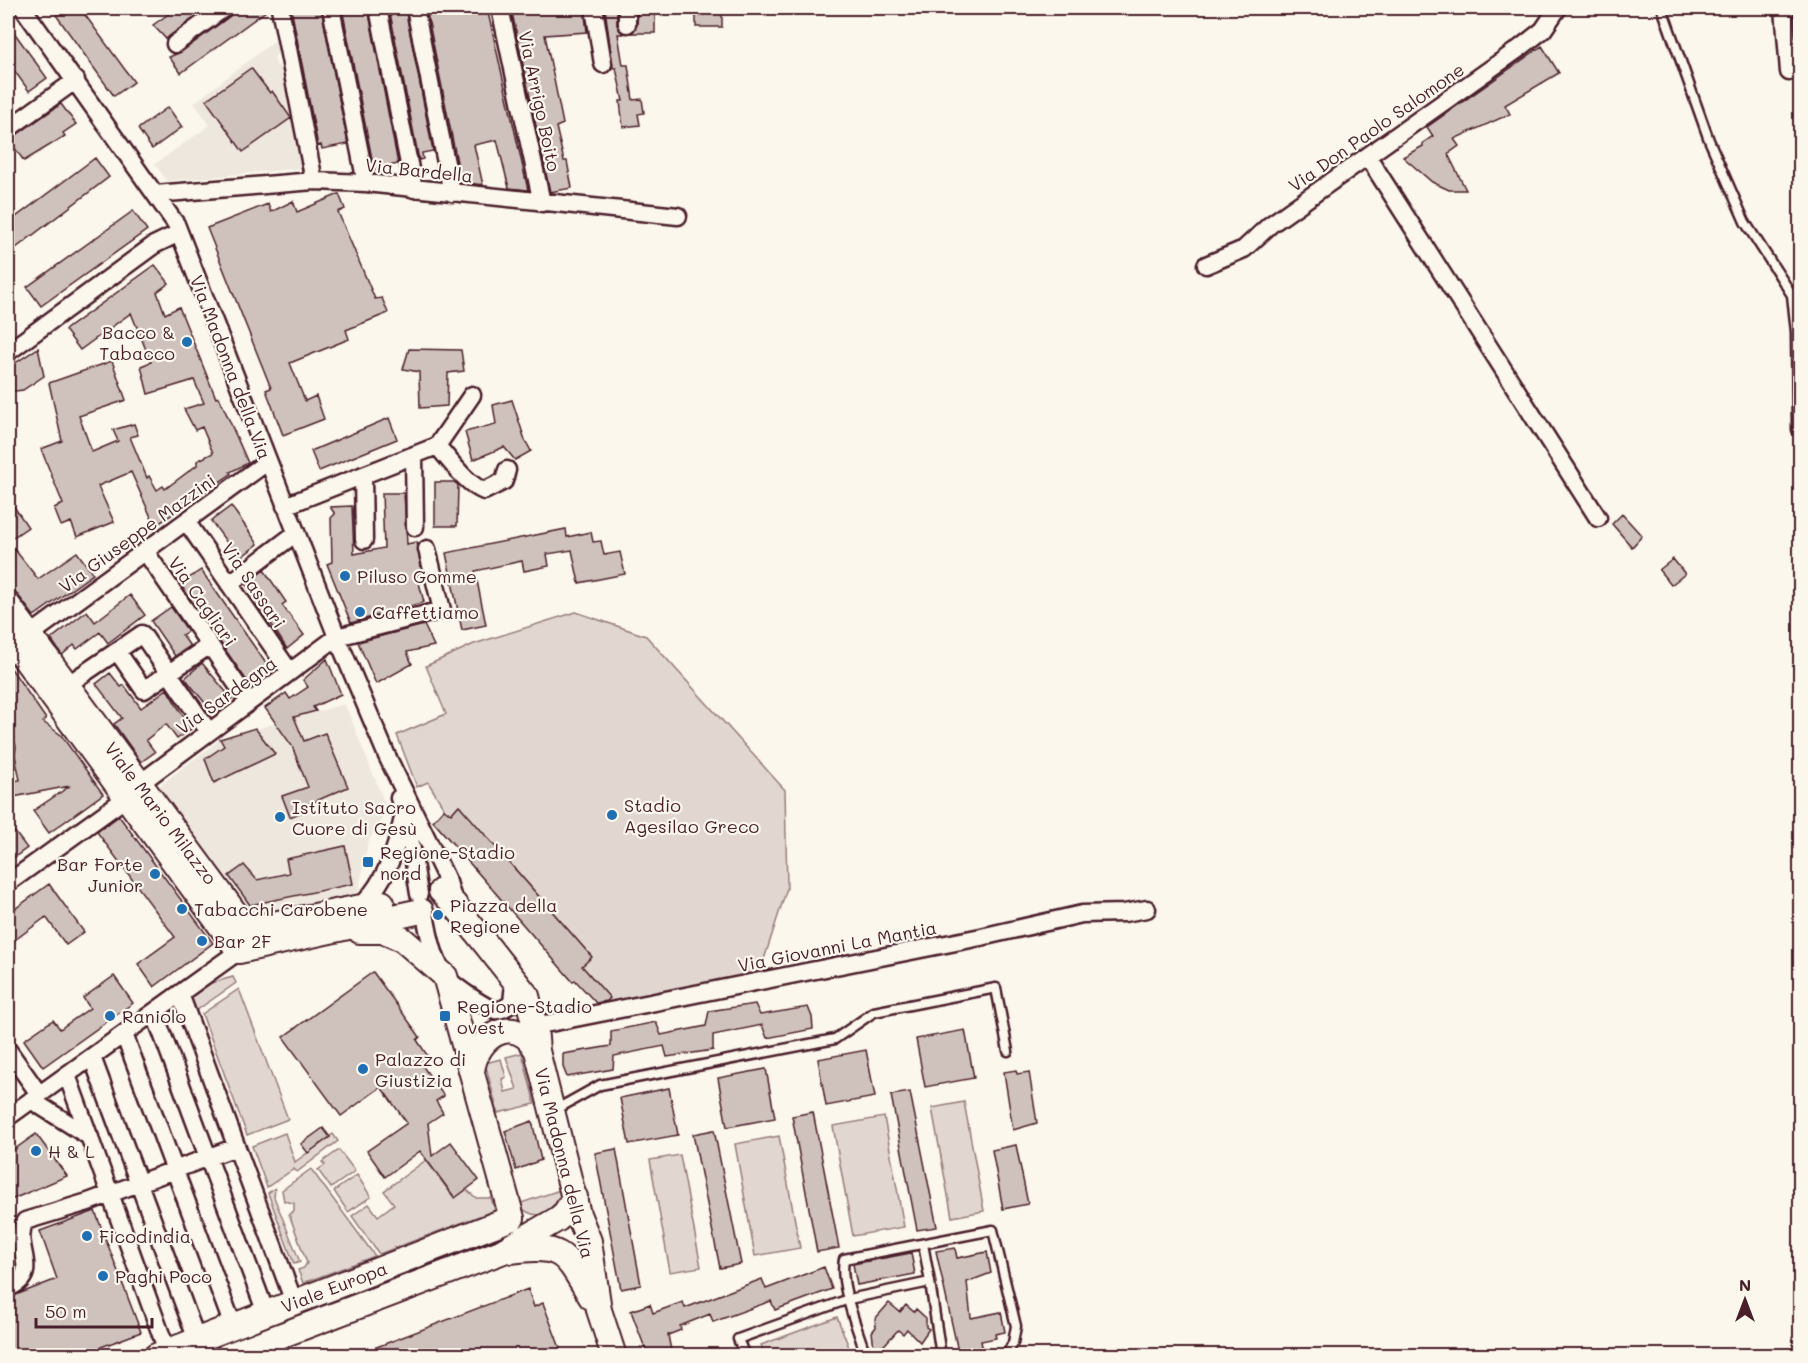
<svg xmlns="http://www.w3.org/2000/svg" width="1808" height="1363" viewBox="0 0 1808 1363" font-family="Mali,sans-serif">
  <rect width="100%" height="100%" fill="#fbf7ec"/>
  <filter id="ink" filterUnits="userSpaceOnUse"><feTurbulence type="fractalNoise" baseFrequency=".0167" numOctaves="2"/><feDisplacementMap in="SourceGraphic" scale="12" xChannelSelector="R" yChannelSelector="G"/><feConvolveMatrix kernelMatrix="1 2 1 2 8 2 1 2 1" color-interpolation-filters="sRGB"/></filter>
  <g filter="url(#ink)">
    <path fill="#eee7de" d="M 278,38 L 280,52 L 274,57 L 276,65 L 284,68 L 303,168 L 167,181 L 155,164 L 210,125 L 194,103 Z
      M 345,704 L 387,809 L 368,842 L 358,895 L 250,916 L 158,787 L 220,739 Z"/>
    <path fill="#e2d7d0" stroke="#967b7e" stroke-width="1.5" d="M 576,612 L 646,636 L 785,790 L 787,888 L 759,975 L 600,1007 L 588,994 L 598,985 L 586,971 L 573,982 L 433,821 L 444,808 L 428,782 L 417,787 L 397,735 L 446,714 L 426,666 L 474,644 Z
      M 233,977 L 236,983 L 194,1012 L 191,997 L 211,983 Z
      M 239,989 L 288,1119 L 247,1135 L 202,1014 Z
      M 522,1053 L 535,1104 L 498,1113 L 485,1063 L 501,1059 L 506,1077 L 502,1079 L 505,1092 L 517,1089 L 506,1057 Z
      M 964,1102 L 984,1211 L 952,1217 L 932,1108 Z
      M 884,1117 L 904,1227 L 853,1236 L 833,1126 Z
      M 285,1133 L 295,1162 L 333,1134 L 338,1141 L 297,1172 L 294,1169 L 267,1187 L 252,1146 Z
      M 779,1136 L 800,1248 L 755,1256 L 735,1144 Z
      M 339,1150 L 355,1171 L 331,1188 L 318,1170 L 325,1165 L 322,1162 Z
      M 680,1155 L 701,1267 L 670,1272 L 650,1160 Z
      M 426,1160 L 454,1198 L 466,1189 L 476,1198 L 491,1198 L 495,1210 L 379,1254 L 352,1216 L 369,1204 L 378,1216 L 394,1204 L 384,1191 Z
      M 311,1169 L 375,1256 L 303,1283 L 298,1270 L 304,1268 L 307,1263 L 289,1214 L 294,1211 L 294,1203 L 284,1201 L 282,1190 Z
      M 357,1175 L 371,1197 L 348,1212 L 334,1191 Z
      M 275,1188 L 274,1197 L 300,1262 L 294,1264 L 268,1193 Z
      M 563,1189 L 557,1208 C 542,1216 531,1219 518,1204 Z
      M 837,1317 L 852,1355 L 765,1355 L 761,1345 Z"/>
    <path fill="#cfc2bc" stroke="#4a1f2b" stroke-width="1.5" d="M 68,8 L 80,8 L 134,82 L 114,96 L 56,15 Z
      M 177,8 L 207,8 L 166,39 L 153,25 Z
      M 234,8 L 270,8 L 181,73 L 169,57 L 181,52 L 230,16 Z
      M 291,8 L 321,8 L 348,144 L 322,149 L 321,145 L 318,146 Z
      M 342,8 L 368,8 L 398,164 L 374,169 Z
      M 389,8 L 405,8 L 433,151 L 422,153 L 423,159 L 419,160 Z
      M 426,8 L 487,8 L 528,190 L 509,188 L 497,140 L 474,145 L 483,185 L 461,182 Z
      M 511,8 L 584,8 L 587,32 L 545,35 L 563,124 L 556,127 L 564,161 L 567,161 L 572,188 L 550,192 Z
      M 605,8 L 617,8 L 617,25 L 623,34 L 618,34 L 623,65 L 628,65 L 633,100 L 642,99 L 644,113 L 638,114 L 640,125 L 623,127 L 620,101 L 623,101 L 616,68 L 613,68 Z
      M 638,8 L 655,8 L 655,33 L 632,33 L 637,25 Z
      M 696,8 L 722,8 L 722,27 L 696,27 Z
      M 8,24 L 47,78 L 29,91 L 8,62 Z
      M 1542,46 L 1559,73 L 1505,105 L 1510,114 L 1454,139 L 1459,146 L 1448,154 L 1466,190 L 1449,190 L 1432,182 L 1403,157 L 1423,146 L 1423,143 L 1433,136 L 1427,127 Z
      M 251,68 L 270,93 L 272,91 L 291,118 L 243,152 L 206,100 Z
      M 61,104 L 76,124 L 63,133 L 65,136 L 24,161 L 9,140 Z
      M 168,107 L 182,127 L 152,149 L 138,129 Z
      M 95,158 L 109,177 L 8,254 L 8,223 Z
      M 339,194 L 345,209 L 338,212 L 375,299 L 382,298 L 388,313 L 346,330 L 349,339 L 290,363 L 305,401 L 316,396 L 324,419 L 283,435 L 266,390 L 271,388 L 207,228 L 268,204 L 271,212 L 293,201 L 297,212 Z
      M 133,211 L 147,230 L 41,306 L 27,287 Z
      M 155,265 L 169,283 L 157,292 L 165,314 L 179,307 L 216,398 L 219,397 L 248,463 L 230,472 L 231,474 L 155,526 L 131,472 L 98,486 L 114,522 L 77,537 L 71,522 L 61,526 L 54,508 L 63,504 L 41,449 L 62,441 L 49,383 L 112,361 L 126,400 L 79,416 L 92,452 L 118,441 L 113,430 L 134,424 L 138,435 L 130,437 L 147,478 L 149,476 L 157,490 L 163,486 L 165,489 L 197,465 L 197,461 L 213,453 L 202,427 L 195,430 L 184,409 L 204,403 L 194,380 L 148,394 L 141,366 L 151,362 L 131,313 L 80,350 L 65,330 Z
      M 38,348 L 44,376 L 23,390 L 8,392 L 8,368 Z
      M 409,349 L 461,350 L 464,371 L 448,373 L 447,406 L 420,408 L 419,372 L 403,369 Z
      M 512,400 L 525,440 L 531,451 L 515,460 L 504,447 L 473,460 L 465,432 L 496,424 L 493,405 Z
      M 389,418 L 397,439 L 319,471 L 311,451 Z
      M 435,482 L 454,482 L 458,485 L 457,526 L 435,526 Z
      M 382,493 L 404,493 L 407,544 L 417,542 L 422,574 L 417,575 L 424,602 L 351,623 L 327,564 L 332,562 L 331,518 L 335,514 L 330,507 L 352,506 L 354,554 L 384,548 Z
      M 8,498 L 28,527 L 8,541 L 38,579 L 77,552 L 93,574 L 34,616 L 8,582 Z
      M 231,506 L 258,544 L 239,559 L 211,521 Z
      M 1622,514 L 1642,536 L 1632,547 L 1612,524 Z
      M 566,529 L 567,537 L 591,532 L 593,542 L 601,541 L 604,555 L 620,552 L 625,574 L 579,583 L 572,550 L 547,554 L 549,566 L 524,571 L 522,561 L 475,571 L 486,625 L 462,630 L 446,553 Z
      M 1673,559 L 1685,574 L 1671,585 L 1659,570 Z
      M 201,570 L 272,672 L 251,687 L 180,584 Z
      M 264,570 L 286,602 L 282,605 L 304,635 L 287,649 L 246,584 Z
      M 130,595 L 145,615 L 108,643 L 100,632 L 77,649 L 74,645 L 62,655 L 51,639 L 87,611 L 95,622 Z
      M 171,607 L 188,631 L 182,635 L 190,646 L 175,656 L 151,621 Z
      M 424,625 L 434,646 L 407,652 L 412,664 L 376,684 L 358,642 Z
      M 327,659 L 341,694 L 313,707 L 316,711 L 294,717 L 304,741 L 325,733 L 348,787 L 302,807 L 304,811 L 290,817 L 282,796 L 308,787 L 292,746 L 265,708 L 286,693 L 290,699 L 308,687 L 303,680 Z
      M 202,663 L 232,699 L 213,713 L 185,678 Z
      M 8,664 L 46,719 L 43,722 L 61,735 L 103,794 L 49,833 L 33,811 L 70,786 L 8,798 L 8,782 L 20,780 L 15,755 L 16,747 L 8,717 Z
      M 110,673 L 121,687 L 124,685 L 141,708 L 167,689 L 191,729 L 177,739 L 166,724 L 146,740 L 155,752 L 141,762 L 114,724 L 122,718 L 96,684 Z
      M 255,728 L 275,754 L 214,783 L 205,759 L 224,746 L 220,739 Z
      M 459,805 L 592,957 L 582,966 L 610,998 L 607,1001 L 596,1003 L 575,980 L 573,982 L 433,821 L 444,809 L 451,814 Z
      M 119,816 L 213,943 L 154,987 L 138,964 L 175,937 L 97,832 Z
      M 8,823 L 27,848 L 8,862 Z
      M 345,846 L 353,884 L 250,905 L 229,876 L 244,865 L 257,880 L 289,873 L 286,859 Z
      M 49,884 L 84,932 L 66,945 L 46,917 L 8,945 L 8,914 Z
      M 373,972 L 420,1037 L 417,1040 L 427,1055 L 419,1061 L 444,1096 L 436,1101 L 443,1113 L 428,1123 L 432,1156 L 451,1142 L 479,1180 L 455,1198 L 420,1151 L 385,1177 L 367,1151 L 407,1123 L 381,1087 L 341,1116 L 283,1037 Z
      M 114,976 L 133,1003 L 43,1067 L 24,1040 L 53,1020 L 60,1029 L 90,1008 L 83,998 Z
      M 755,1004 L 760,1015 L 808,1007 L 812,1017 L 813,1029 L 767,1038 L 762,1025 L 713,1035 L 713,1050 L 667,1057 L 664,1046 L 614,1056 L 613,1069 L 567,1077 L 563,1067 L 563,1054 L 611,1046 L 611,1031 L 656,1022 L 661,1035 L 706,1026 L 709,1011 Z
      M 965,1030 L 974,1078 L 925,1087 L 916,1039 Z
      M 866,1050 L 875,1097 L 826,1106 L 818,1059 Z
      M 766,1069 L 775,1118 L 727,1127 L 718,1078 Z
      M 1016,1070 L 1017,1074 L 1029,1072 L 1037,1123 L 1013,1130 L 1004,1072 Z
      M 669,1088 L 678,1135 L 629,1144 L 620,1098 Z
      M 910,1092 L 937,1227 L 917,1230 L 891,1095 Z
      M 813,1112 L 839,1248 L 817,1252 L 792,1116 Z
      M 532,1121 L 541,1160 L 516,1170 L 505,1131 Z
      M 323,1128 L 330,1137 L 308,1153 L 301,1144 Z
      M 714,1130 L 741,1264 L 720,1268 L 693,1134 Z
      M 36,1134 L 67,1176 L 8,1201 L 8,1154 Z
      M 1016,1145 L 1028,1204 L 1003,1209 L 992,1150 Z
      M 616,1149 L 641,1285 L 621,1289 L 595,1153 Z
      M 95,1211 L 141,1332 L 77,1356 L 8,1356 L 8,1298 L 57,1279 L 40,1231 Z
      M 955,1248 L 957,1258 L 987,1252 L 991,1273 L 967,1282 L 971,1318 L 1001,1312 L 1005,1332 L 995,1334 L 996,1338 L 981,1341 L 984,1356 L 959,1356 L 936,1251 Z
      M 911,1253 L 915,1274 L 857,1285 L 853,1264 Z
      M 824,1267 L 832,1289 L 775,1310 L 771,1301 L 713,1322 L 710,1314 L 680,1326 L 681,1330 L 668,1335 L 672,1356 L 648,1356 L 631,1311 L 650,1304 L 653,1313 L 683,1302 L 685,1308 L 762,1279 L 766,1289 Z
      M 528,1289 L 534,1307 L 543,1303 L 563,1356 L 353,1356 Z
      M 889,1303 L 900,1312 L 906,1305 L 914,1312 L 916,1309 L 926,1318 L 926,1327 L 929,1329 L 920,1342 L 907,1329 L 903,1334 L 898,1330 L 875,1355 L 872,1332 L 876,1327 L 875,1319 Z"/>
    <g fill="none" stroke-linecap="round" stroke-linejoin="round">
      <g stroke="#4a1f2b" stroke-width="13">
        <path id="lane" d="M 1662,8 L 1709,140 L 1745,222 L 1792,295 L 1796,332 L 1797,430
          M 555,1110 L 600,1085 L 835,1039 L 874,1012 L 996,988 L 1008,1051
          M 923,1244 L 930,1282
          M 745,1356 L 738,1339 L 849,1299 L 930,1282 L 941,1356
          M 866,1356 C 858,1329 839,1286 844,1259 L 993,1230 L 1016,1326 L 1013,1343 L 1006,1356"/>
      </g>
      <g stroke="#4a1f2b" stroke-width="21">
        <path id="street" d="M 23,8 L 176,224 L 337,637 L 387,756 L 448,882 L 454,903
          M 280,8 L 314,181
          M 331,8 L 366,183
          M 378,8 L 414,189
          M 415,8 L 452,193
          M 500,8 L 542,203
          M 594,8 L 603,64
          M 627,8 L 627,24
          M 1784,8 L 1789,72
          M 175,44 L 224,8
          M 8,129 L 76,80
          M 1368,157 L 1598,518
          M 155,194 L 314,181 L 366,183 L 678,216
          M 1206,265 L 1244,249 L 1270,225 L 1520,48 L 1543,30 L 1558,8
          M 8,352 L 154,245 L 179,233
          M 437,446 C 451,461 466,484 484,491 L 504,481 L 507,470
          M 414,455 L 415,527
          M 363,475 L 364,540
          M 285,506 L 437,446 L 472,395
          M 186,521 L 290,672
          M 145,551 L 249,702
          M 229,584 L 296,533
          M 30,635 L 267,462
          M 117,651 L 142,634 L 209,732
          M 67,685 L 117,651 L 144,690 L 210,645
          M 139,784 L 337,637 L 442,610 L 427,549
          M 399,798 L 409,831 L 419,894
          M 8,883 L 126,798
          M 361,907 C 386,879 395,855 403,818
          M 425,913 C 428,932 433,959 445,976 C 451,984 485,1008 495,1010 C 501,1011 507,1007 512,1003 L 514,983
          M 180,994 L 294,1302
          M 154,1012 L 266,1313
          M 535,1026 L 981,937 L 1082,914 L 1124,913 L 1147,909
          M 124,1034 L 233,1326
          M 8,1050 L 39,1094
          M 92,1057 L 197,1340
          M 67,1075 L 167,1351
          M 31,1100 L 90,1137
          M 8,1117 L 239,951
          M 8,1288 C 44,1274 11,1247 25,1221 L 88,1202 L 236,1147"/>
      </g>
      <g stroke="#4a1f2b" stroke-width="28">
        <path id="secondary" d="M 8,605 L 247,929 L 382,903
          M 8,636 L 239,951 L 421,911
          M 441,891 L 454,904 L 527,996 L 535,1026 L 537,1051 L 578,1214 L 589,1241 L 599,1310 L 614,1356
          M 360,931 L 383,931 L 402,939 L 445,976 L 512,1218
          M 472,1072 C 476,1033 517,1013 537,1051
          M 512,1251 C 564,1243 566,1256 591,1297
          M 156,1356 L 512,1218
          M 227,1356 L 501,1252 L 558,1219 L 565,1213 L 575,1197"/>
      </g>
      <use href="#lane" stroke="#fbf7ec" stroke-width="8"/>
      <use href="#street" stroke="#fbf7ec" stroke-width="16"/>
      <use href="#secondary" stroke="#fbf7ec" stroke-width="24"/>
    </g>
  </g>
  <g fill="#1f6fb2" stroke="#fbf7ec" stroke-width="2">
    <circle cx="187" cy="342" r="6"/>
    <circle cx="345" cy="576" r="6"/>
    <circle cx="360" cy="612" r="6"/>
    <circle cx="612" cy="815" r="6"/>
    <circle cx="280" cy="817" r="6"/>
    <rect x="362" y="856" width="12" height="12" rx="3"/>
    <circle cx="155" cy="874" r="6"/>
    <circle cx="182" cy="909" r="6"/>
    <circle cx="438" cy="915" r="6"/>
    <circle cx="202" cy="941" r="6"/>
    <circle cx="110" cy="1016" r="6"/>
    <rect x="439" y="1010" width="12" height="12" rx="3"/>
    <circle cx="363" cy="1069" r="6"/>
    <circle cx="36" cy="1151" r="6"/>
    <circle cx="87" cy="1236" r="6"/>
    <circle cx="103" cy="1276" r="6"/>
  </g>
  <g text-anchor="middle" dominant-baseline="central" stroke-width="4.5" stroke-linejoin="round" paint-order="stroke">
    <g font-size="18" fill="#4a1f2b" stroke="#fbf7ec">
      <text transform="translate(540 101) rotate(78)">Via Arrigo Boito</text>
      <text transform="translate(1376 127) rotate(-35)">Via Don Paolo Salomone</text>
      <text transform="translate(419 170) rotate(6)">Via Bardella</text>
      <text transform="translate(231 367) rotate(69)">Via Madonna della Via</text>
      <text transform="translate(137 533) rotate(-36)">Via Giuseppe Mazzini</text>
      <text transform="translate(254 585) rotate(56)">Via Sassari</text>
      <text transform="translate(203 601) rotate(55)">Via Cagliari</text>
      <text transform="translate(226 695) rotate(-36)">Via Sardegna</text>
      <text transform="translate(161 813) rotate(53)">Viale Mario Milazzo</text>
      <text transform="translate(837 946) rotate(-11)">Via Giovanni La Mantia</text>
      <text transform="translate(565 1163) rotate(76)">Via Madonna della Via</text>
      <text transform="translate(334 1287) rotate(-21)">Viale Europa</text>
    </g>
    <g font-size="18" fill="#4a1f2b" stroke="#fbf7ec" text-anchor="start">
      <text x="175" y="332" text-anchor="end">Bacco &amp;<tspan x="175" dy="21">Tabacco</tspan></text>
      <text x="357" y="576">Piluso Gomme</text>
      <text x="372" y="612">Caffettiamo</text>
      <text x="624" y="805">Stadio<tspan x="624" dy="21">Agesilao Greco</tspan></text>
      <text x="292" y="807">Istituto Sacro<tspan x="292" dy="21">Cuore di Gesù</tspan></text>
      <text x="380" y="852">Regione-Stadio<tspan x="380" dy="21">nord</tspan></text>
      <text x="143" y="864" text-anchor="end">Bar Forte<tspan x="143" dy="21">Junior</tspan></text>
      <text x="450" y="905">Piazza della<tspan x="450" dy="21">Regione</tspan></text>
      <text x="194" y="909">Tabacchi Carobene</text>
      <text x="214" y="941">Bar 2F</text>
      <text x="457" y="1006">Regione-Stadio<tspan x="457" dy="21">ovest</tspan></text>
      <text x="122" y="1016">Raniolo</text>
      <text x="375" y="1059">Palazzo di<tspan x="375" dy="21">Giustizia</tspan></text>
      <text x="48" y="1151">H &amp; L</text>
      <text x="99" y="1236">Ficodindia</text>
      <text x="115" y="1276">Paghi Poco</text>
    </g>
  </g>
  <rect width="1808" height="1363" fill="none" stroke="#fbf7ec" stroke-width="30"/>
  <rect x="15" y="15" width="1778" height="1333" fill="none" stroke="#4a1f2b" stroke-width="2" filter="url(#ink)"/>
  <g transform="translate(1745 1300)" stroke="#fbf7ec" stroke-width="4.5" paint-order="stroke">
  <path d="M0-4.5L10 22L0 15L-10 22Z" fill="#4a1f2b"/>
  <text y="-9" font-size="16" font-weight="bold" text-anchor="middle" fill="#4a1f2b">N</text>
  </g>
  <path d="M36 1318v9h116v-9" fill="none" stroke="#4a1f2b" stroke-width="3"/>
  <text x="45" y="1318" font-size="18" fill="#4a1f2b" stroke="#fbf7ec" stroke-width="4.5" paint-order="stroke">50 m</text>
</svg>
